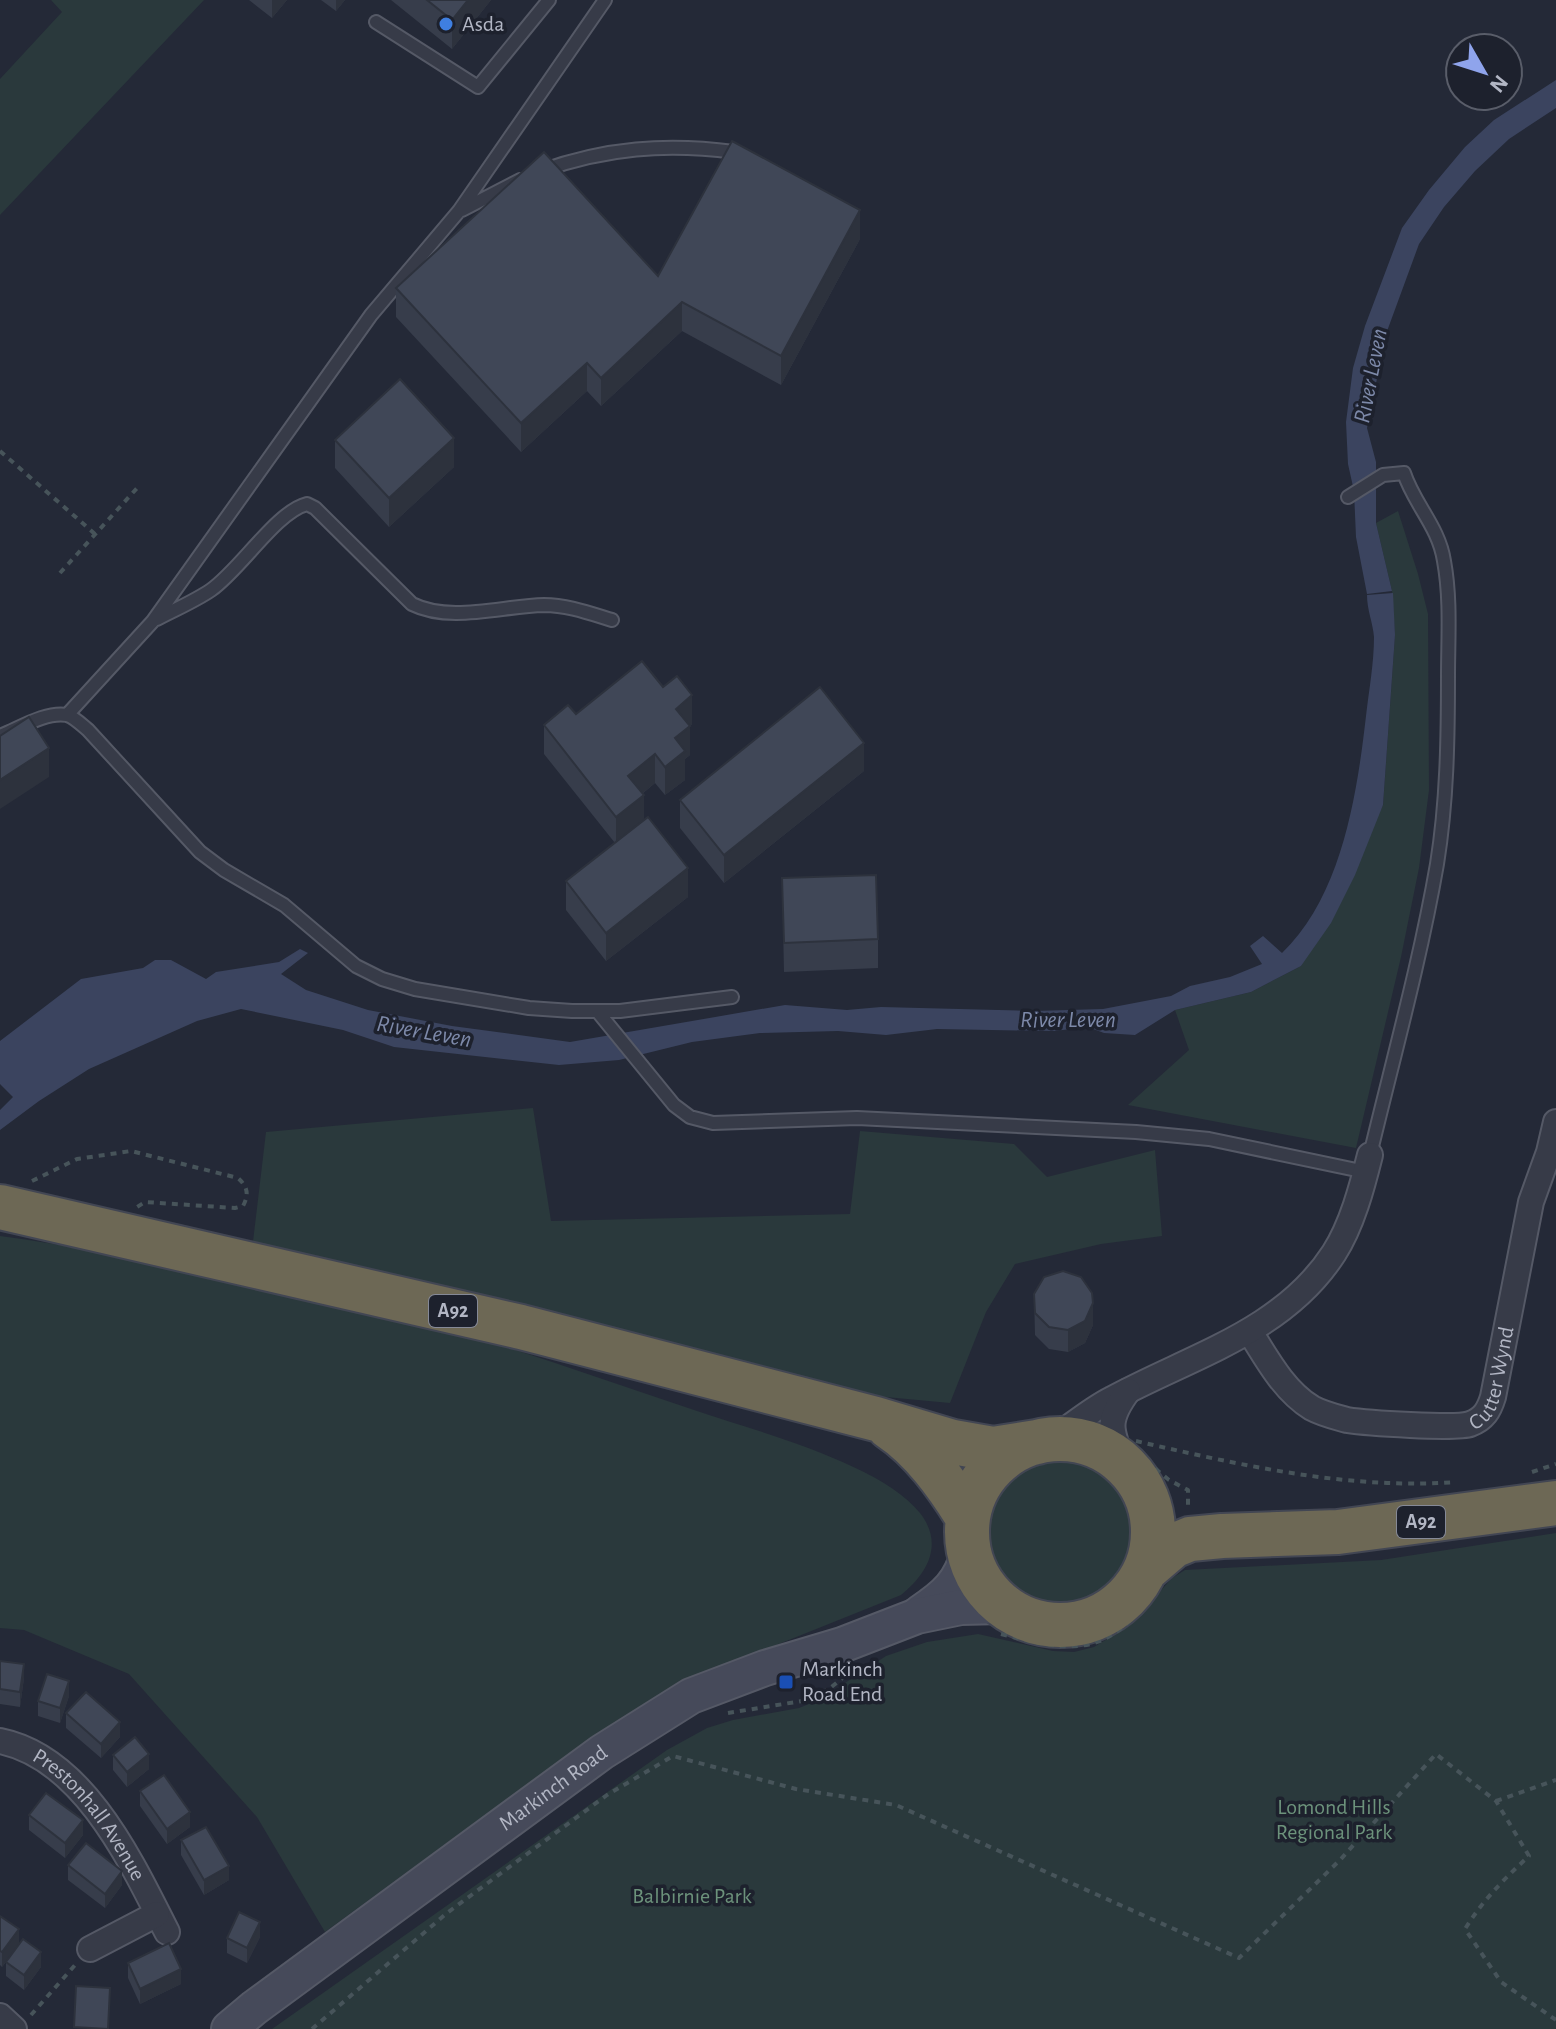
<svg xmlns="http://www.w3.org/2000/svg" width="1556" height="2029" viewBox="0 0 1556 2029" font-family="'Alegreya Sans',sans-serif">
  <rect width="100%" height="100%" fill="#242937"/>
  <path fill="#2a393c" d="M 51,0 L 204,0 L 0,215 L 0,79 L 62,12 Z
    M 1398,511 L 1418,574 L 1428,614 L 1429,790 L 1419,868 L 1401,957 L 1356,1148 L 1128,1105 L 1189,1050 L 1175,1010 L 1251,992 L 1301,966 L 1383,805 L 1395,635 L 1392,591 L 1376,523 Z
    M 533,1108 L 551,1221 L 850,1214 L 860,1131 L 1014,1144 L 1047,1177 L 1155,1150 L 1162,1236 L 1101,1244 L 1015,1264 L 986,1312 L 950,1403 L 875,1396 L 252,1250 L 266,1132 Z
    M 0,1236 C 90,1248 178,1267 267,1286 C 310,1295 355,1302 398,1314 C 498,1342 597,1378 697,1411 C 756,1431 882,1464 920,1513 C 944,1544 928,1573 901,1595 L 692,1679 L 653,1701 L 569,1754 L 325,1932 L 257,1817 L 129,1674 L 24,1630 L 0,1628 Z
    M986 1534a76 76 0 1 1 152 0a76 76 0 1 1-152 0Z
    M 1556,1533 L 1556,2029 L 272,2029 L 667,1750 L 707,1728 L 733,1720 L 799,1708 L 819,1700 L 886,1656 L 927,1642 L 978,1634 L 1053,1651 L 1074,1652 L 1094,1647 L 1130,1625 L 1172,1578 L 1185,1570 L 1381,1560 Z"/>
  <path fill="#3b445f" d="M 1556,80 L 1556,108 L 1509,139 L 1475,171 L 1444,207 L 1419,244 L 1386,334 L 1367,428 L 1376,462 L 1376,523 L 1392,591 L 1367,594 L 1356,537 L 1354,491 L 1348,464 L 1346,422 L 1353,368 L 1365,326 L 1402,228 L 1429,190 L 1465,147 L 1494,120 Z
    M 1393,593 L 1395,635 L 1383,805 L 1355,875 L 1331,923 L 1301,966 L 1251,992 L 1175,1010 L 1135,1035 L 1104,1033 L 1088,1027 L 1054,1031 L 937,1029 L 886,1035 L 838,1031 L 760,1033 L 692,1042 L 619,1060 L 559,1065 L 394,1047 L 343,1030 L 241,1009 L 197,1021 L 89,1069 L 39,1101 L 0,1130 L 0,1110 L 13,1097 L 0,1084 L 0,1041 L 81,979 L 143,968 L 155,960 L 171,960 L 206,979 L 216,972 L 279,962 L 300,949 L 308,953 L 281,974 L 306,990 L 368,1010 L 452,1026 L 570,1042 L 785,1005 L 847,1010 L 881,1007 L 1034,1011 L 1103,1009 L 1171,996 L 1190,986 L 1230,977 L 1262,964 L 1250,946 L 1263,936 L 1282,953 C 1342,896 1357,794 1366,716 C 1369,690 1374,663 1374,637 C 1373,623 1367,610 1367,595 Z"/>
  <g fill="none" stroke-linecap="round" stroke-linejoin="round">
    <g stroke="#555966" stroke-width="16">
      <path id="lane" d="M 376,22 L 478,87 L 549,0
        M 541,171 C 605,148 666,143 734,152
        M 462,210 L 520,180
        M 1348,497 L 1383,475 L 1404,473 C 1414,504 1439,527 1444,561 C 1451,599 1448,638 1448,676 C 1448,739 1447,802 1437,864 C 1420,962 1393,1059 1370,1155
        M 157,619 C 174,610 195,601 211,590 C 241,569 276,512 307,504 L 315,508 L 412,604 C 450,623 502,606 544,605 C 567,605 589,613 612,620
        M 67,715 L 153,621 L 371,315 L 459,211 L 605,0
        M 0,736 C 18,729 46,711 67,715 C 74,717 82,725 88,730 L 200,852 L 224,870 L 284,905 L 356,966 L 382,979 L 415,989 L 529,1008 L 572,1011 L 620,1011 L 732,997
        M 598,1012 L 674,1105 L 690,1117 L 713,1123 L 857,1118 L 1136,1132 L 1209,1139 L 1366,1172"/>
    </g>
    <g stroke="#555966" stroke-width="28">
      <g id="street">
        <path id="s1" d="M 1250,1332 C 1267,1359 1284,1391 1312,1408 C 1323,1414 1336,1417 1347,1420 C 1366,1423 1456,1429 1470,1424 C 1484,1419 1489,1410 1493,1397 L 1531,1202 L 1549,1152 L 1556,1122"/>
        <path d="M 1051,1440 C 1071,1427 1090,1410 1112,1399 C 1191,1356 1283,1332 1334,1253 C 1352,1225 1362,1187 1370,1155"/>
        <path d="M 1124,1465 C 1111,1431 1105,1422 1128,1391"/>
        <path id="s2" d="M 0,1741 C 84,1758 132,1863 167,1932"/>
        <path d="M 90,1949 L 157,1914"/>
        <path d="M 0,2016 L 14,2029"/>
      </g>
    </g>
    <g stroke="#555966" stroke-width="38">
      <g id="secondary">
        <path d="M 920,1613 C 947,1595 960,1583 969,1552"/>
        <path id="s3" d="M 229,2029 L 254,2008 L 602,1752 L 691,1696 L 765,1668 L 842,1645 L 917,1616 L 961,1607 L 1002,1606"/>
      </g>
    </g>
    <g stroke="#424653" stroke-width="48">
      <path id="highway" d="M 0,1207 L 521,1327 L 876,1419 L 953,1442 L 993,1449 L 1037,1442
        M 889,1427 C 922,1449 947,1484 968,1518
        M967 1532a93 93 0 1 1 186 0a93 93 0 1 1-186 0Z
        M 1145,1570 L 1173,1546 L 1190,1539 L 1222,1536 L 1338,1532 L 1556,1503"/>
    </g>
    <path stroke="#47545a" stroke-width="4" stroke-dasharray="6 6" stroke-linecap="butt" d="M 0,451 L 95,534
      M 60,573 L 138,487
      M 32,1181 L 77,1159 L 131,1151 L 238,1178 C 248,1187 249,1195 243,1206 L 235,1208 L 145,1202 L 137,1207
      M 1136,1441 C 1240,1465 1348,1490 1456,1482
      M 1146,1461 L 1169,1480 L 1188,1490 L 1188,1510
      M 1532,1472 L 1556,1464
      M 1001,1634 C 1063,1650 1103,1660 1146,1602
      M 728,1713 L 802,1701 L 829,1689 L 850,1672
      M 1496,1801 L 1556,1780
      M 31,2015 L 75,1965
      M 312,2029 L 447,1913 L 607,1795 L 673,1756 L 796,1789 L 896,1805 L 1239,1958 L 1340,1860 L 1436,1754 L 1496,1801 L 1529,1856 C 1504,1879 1483,1900 1465,1929 L 1501,1982 L 1556,2020"/>
    <use href="#lane" stroke="#373b48" stroke-width="12"/>
    <use href="#street" stroke="#373b48" stroke-width="24"/>
    <use href="#secondary" stroke="#464a5a" stroke-width="34"/>
    <use href="#highway" stroke="#6d6855" stroke-width="44"/>
  </g>
  <path fill="#373d4b" d="M 249,0 L 287,0 L 272,18 Z
    M 321,0 L 345,0 L 336,11 Z
    M 391,0 L 491,0 L 452,49 Z
    M 860,239 L 781,385 L 682,331 L 601,406 L 587,391 L 521,452 L 396,317 L 396,288 L 658,276 Z
    M 335,440 L 454,467 L 389,527 L 335,468 Z
    M 576,714 L 692,724 L 690,726 L 690,755 L 685,759 L 685,780 L 665,795 L 655,783 L 642,794 L 644,821 L 688,897 L 606,961 L 566,910 L 566,881 L 615,843 L 544,754 L 544,725 Z
    M 864,771 L 724,883 L 680,828 L 680,800 Z
    M 782,878 L 878,939 L 878,968 L 784,972 Z
    M 1034,1294 L 1093,1325 L 1085,1343 L 1068,1352 L 1049,1349 L 1035,1335 Z
    M 0,1661 L 24,1678 L 20,1707 L 0,1704 Z
    M 69,1696 L 60,1723 L 38,1716 L 38,1701 Z
    M 66,1713 L 120,1737 L 101,1758 L 66,1728 Z
    M 113,1755 L 149,1769 L 127,1787 L 113,1770 Z
    M 140,1791 L 190,1827 L 167,1844 L 140,1806 Z
    M 29,1815 L 83,1835 L 65,1858 L 29,1830 Z
    M 181,1840 L 229,1880 L 204,1895 L 181,1855 Z
    M 68,1865 L 122,1885 L 105,1908 L 68,1880 Z
    M 0,1916 L 19,1944 L 41,1967 L 24,1990 L 6,1976 L 6,1962 L 2,1967 L 0,1965 Z
    M 260,1937 L 247,1963 L 227,1953 L 227,1938 Z
    M 128,1963 L 181,1984 L 140,2004 L 128,1978 Z"/>
  <path fill="#2d323d" d="M 272,0 L 287,0 L 272,18 Z
    M 336,0 L 345,0 L 336,11 Z
    M 468,0 L 491,0 L 452,49 L 452,20 Z
    M 860,210 L 860,239 L 781,385 L 781,356 Z
    M 682,302 L 682,331 L 601,406 L 601,378 Z
    M 587,363 L 587,391 L 521,452 L 521,423 Z
    M 454,438 L 454,467 L 389,527 L 389,498 Z
    M 692,695 L 692,724 L 690,726 L 690,755 L 685,759 L 685,780 L 665,795 L 665,767 L 676,709 Z
    M 864,743 L 864,771 L 724,883 L 724,855 Z
    M 49,748 L 49,777 L 0,809 L 0,780 Z
    M 655,754 L 655,783 L 628,805 L 628,776 Z
    M 644,795 L 644,824 L 616,846 L 616,817 Z
    M 688,868 L 688,897 L 606,961 L 606,933 Z
    M 1093,1303 L 1093,1325 L 1085,1343 L 1068,1352 L 1068,1330 Z
    M 24,1664 L 24,1678 L 20,1707 L 20,1692 Z
    M 69,1681 L 69,1696 L 60,1723 L 60,1708 Z
    M 120,1722 L 120,1737 L 101,1758 L 101,1744 Z
    M 149,1754 L 149,1769 L 127,1787 L 127,1772 Z
    M 190,1812 L 190,1827 L 167,1844 L 167,1829 Z
    M 83,1820 L 83,1835 L 65,1858 L 65,1843 Z
    M 229,1866 L 229,1880 L 204,1895 L 204,1880 Z
    M 122,1871 L 122,1885 L 105,1908 L 105,1894 Z
    M 260,1922 L 260,1937 L 247,1963 L 247,1948 Z
    M 19,1929 L 19,1944 L 2,1967 L 2,1952 Z
    M 41,1952 L 41,1967 L 24,1990 L 24,1975 Z
    M 181,1969 L 181,1984 L 140,2004 L 140,1989 Z"/>
  <path fill="#404757" stroke="#2d323d" stroke-width="2" d="M 427,0 L 468,0 L 452,20 Z
    M 732,141 L 860,210 L 781,356 L 682,302 L 601,378 L 587,363 L 521,423 L 396,288 L 544,152 L 658,276 Z
    M 400,379 L 454,438 L 389,498 L 335,440 Z
    M 642,661 L 663,687 L 677,676 L 692,695 L 676,709 L 690,726 L 675,738 L 685,751 L 665,767 L 655,754 L 628,776 L 644,795 L 616,817 L 544,725 L 568,705 L 576,714 Z
    M 820,687 L 864,743 L 724,855 L 680,800 Z
    M 29,717 L 49,748 L 0,780 L 0,736 Z
    M 648,817 L 688,868 L 606,933 L 566,881 Z
    M 876,875 L 878,939 L 784,943 L 782,878 Z
    M 1063,1271 L 1081,1277 L 1092,1293 L 1093,1303 L 1085,1321 L 1068,1330 L 1049,1327 L 1035,1313 L 1034,1294 L 1044,1277 Z
    M 0,1661 L 24,1664 L 20,1692 L 0,1689 Z
    M 47,1674 L 69,1681 L 60,1708 L 38,1701 Z
    M 86,1692 L 120,1722 L 101,1744 L 66,1713 Z
    M 135,1737 L 149,1754 L 127,1772 L 113,1755 Z
    M 164,1775 L 190,1812 L 167,1829 L 140,1791 Z
    M 46,1793 L 83,1820 L 65,1843 L 29,1815 Z
    M 206,1827 L 229,1866 L 204,1880 L 181,1840 Z
    M 86,1843 L 122,1871 L 105,1894 L 68,1865 Z
    M 239,1912 L 260,1922 L 247,1948 L 227,1938 Z
    M 0,1916 L 19,1929 L 2,1952 L 0,1951 Z
    M 23,1939 L 41,1952 L 24,1975 L 6,1962 Z
    M 169,1943 L 181,1969 L 140,1989 L 128,1963 Z
    M 76,1986 L 110,1988 L 108,2029 L 74,2027 Z"/>
  <circle fill="#3f7fe0" stroke="#1d212d" stroke-width="3" cx="446" cy="24" r="8"/>
  <rect fill="#1a4fb4" stroke="#1d212d" stroke-width="3" x="778" y="1674" width="16" height="16" rx="4"/>
  <g text-anchor="middle" dominant-baseline="central" stroke-width="7" stroke-linejoin="round" paint-order="stroke">
    <g fill="#1d212d" stroke="#858997" stroke-width="2">
      <rect x="429" y="1295" width="48" height="32" rx="6"/>
      <rect x="1397" y="1506" width="48" height="32" rx="6"/>
    </g>
    <g font-size="20" font-weight="bold" fill="#b2b6c4">
      <text x="453" y="1311">A92</text>
      <text x="1421" y="1522">A92</text>
    </g>
    <g font-size="22" fill="#b2b6c4" stroke="#1d212d" text-anchor="start">
      <text x="462" y="24">Asda</text>
      <text x="802" y="1669">Markinch<tspan x="802" dy="25">Road End</tspan></text>
    </g>
    <g font-size="22" fill="#b2b6c4" stroke="#1d212d">
      <text stroke="none"><textPath href="#s1" startOffset="314">Cutter Wynd</textPath></text>
      <text stroke="none"><textPath href="#s3" startOffset="404">Markinch Road</textPath></text>
      <text stroke="none"><textPath href="#s2" startOffset="120">Prestonhall Avenue</textPath></text>
    </g>
    <g font-size="22" fill="#6c927b" stroke="#1d212d">
      <text x="1334" y="1807">Lomond Hills<tspan x="1334" dy="25">Regional Park</tspan></text>
      <text x="692" y="1896">Balbirnie Park</text>
    </g>
    <g font-size="24" font-style="italic" fill="#7d89a9" stroke="#1d212d">
      <text transform="translate(1371 376) rotate(-79)">River Leven</text>
      <text x="1068" y="1020">River Leven</text>
      <text transform="translate(424 1032) rotate(10)">River Leven</text>
    </g>
  </g>
  <g transform="translate(1484 72) rotate(129)"><circle r="38" fill="#1d212d" stroke="#595d69" stroke-width="2"/>
  <path d="M0-6L14 30L0 20L-14 30Z" fill="#8fa4ec"/>
  <text y="-12" font-size="22" font-weight="bold" text-anchor="middle" fill="#b2b6c4">N</text>
  </g>
</svg>
